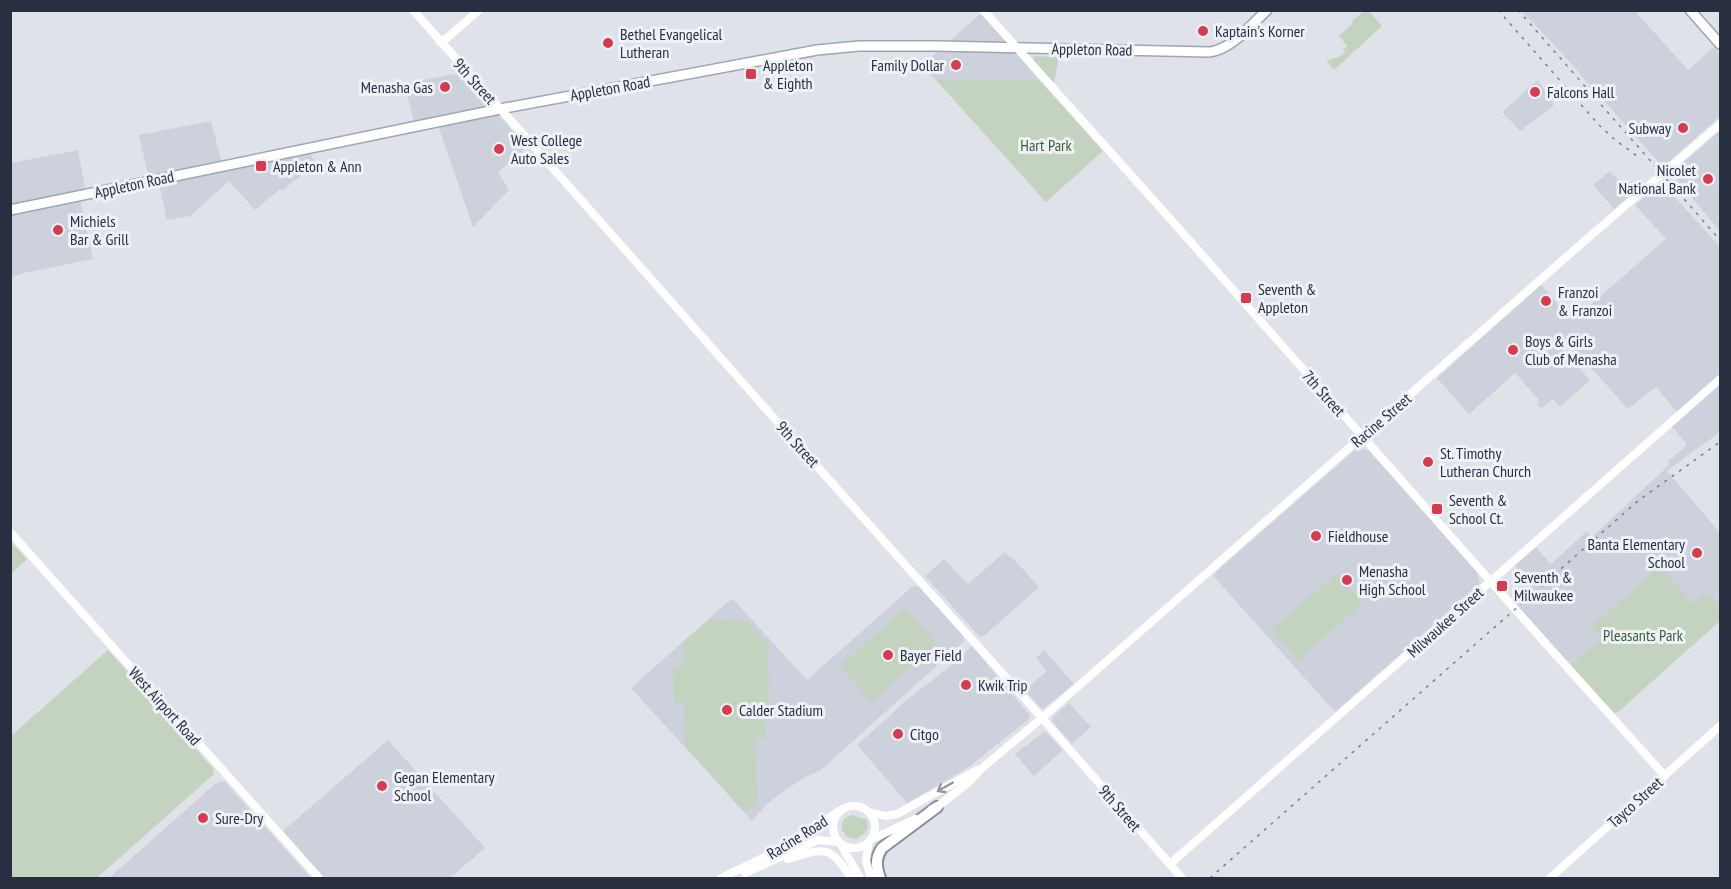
<svg xmlns="http://www.w3.org/2000/svg" width="1731" height="889" viewBox="0 0 1731 889" font-family="'PT Sans Narrow',sans-serif">
  <rect width="100%" height="100%" fill="#dfe2e9"/>
  <path fill="#cdd1db" d="M 1563,11 L 1565,13 L 1567,10 L 1635,11 L 1688,70 L 1714,47 L 1720,54 L 1720,116 L 1663,167 L 1550,40 L 1521,11 Z
    M 980,14 L 983,15 L 1039,80 L 935,79 L 925,69 L 925,63 Z
    M 461,73 L 527,147 L 498,172 L 509,190 L 473,227 L 435,117 L 414,121 L 404,84 Z
    M 1538,80 L 1554,105 L 1520,131 L 1502,112 Z
    M 211,121 L 224,171 L 311,154 L 312,157 L 316,163 L 282,191 L 280,189 L 255,210 L 229,181 L 190,216 L 167,220 L 157,174 L 148,175 L 139,135 Z
    M 1720,131 L 1720,231 L 1671,173 Z
    M 78,150 L 85,188 L 78,191 L 93,259 L 24,273 L 11,278 L 11,163 Z
    M 1610,171 L 1628,191 L 1629,194 L 1628,197 L 1614,209 L 1593,185 Z
    M 1662,183 L 1720,247 L 1720,432 L 1667,471 L 1720,533 L 1720,606 L 1711,595 L 1704,594 L 1694,604 L 1592,626 L 1602,638 L 1571,665 L 1515,603 L 1533,588 L 1512,562 L 1533,544 L 1551,564 L 1587,531 L 1591,538 L 1670,464 L 1668,461 L 1687,445 L 1670,424 L 1680,415 L 1656,387 L 1628,409 L 1560,333 L 1553,338 L 1590,380 L 1560,407 L 1553,399 L 1542,408 L 1537,405 L 1539,400 L 1515,373 L 1469,414 L 1437,378 L 1541,285 L 1573,320 L 1666,239 L 1635,205 Z
    M 1361,448 L 1369,451 L 1477,572 L 1480,583 L 1335,712 L 1216,579 L 1214,576 L 1216,572 L 1355,450 Z
    M 1005,552 L 1010,558 L 1012,557 L 1039,587 L 985,635 L 980,637 L 925,576 L 944,559 L 968,584 Z
    M 913,586 L 919,587 L 963,635 L 964,641 L 820,771 L 805,777 L 780,794 L 767,804 L 752,821 L 631,688 L 730,600 L 733,599 L 807,680 Z
    M 972,646 L 1028,713 L 1030,716 L 1029,719 L 966,769 L 907,803 L 857,745 L 908,699 L 943,672 Z
    M 1044,650 L 1074,684 L 1043,709 L 1039,706 L 1025,690 L 1047,671 L 1036,658 Z
    M 1069,703 L 1091,727 L 1072,744 L 1052,721 L 1053,717 Z
    M 1044,732 L 1047,733 L 1063,750 L 1034,776 L 1015,754 Z
    M 388,740 L 485,848 L 450,878 L 324,878 L 283,831 Z
    M 222,781 L 225,782 L 311,878 L 109,878 L 215,784 Z"/>
  <path fill="#c4d3bf" d="M 1364,11 L 1369,11 L 1382,26 L 1334,70 L 1326,61 L 1341,56 L 1345,52 L 1343,49 L 1347,46 L 1339,36 L 1353,23 L 1352,21 Z
    M 1033,56 L 1059,57 L 1054,83 L 1034,61 Z
    M 935,79 L 1039,80 L 1103,151 L 1046,202 Z
    M 10,541 L 27,559 L 11,574 L 10,574 Z
    M 1660,566 L 1693,604 L 1704,594 L 1711,595 L 1720,606 L 1720,621 L 1618,712 L 1614,713 L 1571,665 L 1601,638 L 1592,626 Z
    M 1337,573 L 1363,603 L 1298,660 L 1272,629 Z
    M 905,608 L 937,644 L 871,702 L 840,666 Z
    M 710,619 L 748,621 L 771,648 L 768,651 L 769,716 L 765,722 L 766,738 L 755,738 L 757,806 L 749,809 L 748,811 L 745,812 L 685,745 L 684,703 L 674,703 L 673,666 L 683,666 L 683,643 Z
    M 108,650 L 209,764 L 213,768 L 214,774 L 97,878 L 11,878 L 11,736 Z
    M 852,815 L 867,820 L 868,828 L 865,833 L 857,839 L 847,837 L 842,830 C 841,822 844,817 852,815 Z"/>
  <g fill="none" stroke-linecap="round" stroke-linejoin="round">
    <g stroke="#9da6b5" stroke-width="12">
      <path id="primary" d="M 1690,10 L 1720,44
        M 10,210 L 500,109 L 817,50 L 859,46 L 937,46 L 1209,52 C 1231,50 1251,25 1267,10"/>
    </g>
    <g stroke="#858fa0" stroke-width="14">
      <path id="highway" d="M 880,878 C 876,867 875,858 882,848 L 937,807"/>
    </g>
    <path stroke="#fff" stroke-width="8" d="M 413,10 L 789,435 L 1035,710 L 1182,878
      M 983,10 L 1173,222 L 1546,644 L 1665,776
      M 440,42 L 447,38 L 479,10
      M 10,532 L 319,878
      M833 827a21 21 0 1 1 42 0a21 21 0 1 1-42 0Z
      M 932,809 L 937,807 L 969,782 L 981,769 L 1042,718 L 1573,251 L 1720,124
      M 870,812 L 885,816 L 897,814 L 977,770
      M 870,840 L 915,819
      M 869,841 L 866,861 L 871,878
      M 840,843 L 860,878
      M 788,859 C 825,848 829,844 851,878
      M 1170,864 L 1720,379
      M 745,873 L 818,840 L 839,842
      M 721,878 L 783,848 L 839,811
      M 1550,878 L 1720,726"/>
    <use href="#primary" stroke="#fff" stroke-width="9"/>
    <use href="#highway" stroke="#fff" stroke-width="10"/>
    <path stroke="#778193" stroke-width="1.5" stroke-dasharray="3 6" stroke-linecap="butt" d="M 1498,10 L 1599,125 L 1614,139 L 1641,159
      M 1518,10 L 1720,240
      M 1210,878 L 1639,500 L 1720,442"/>
  </g>
  <defs><path id="oneway-shaft" d="M-6 0H5M1.5-3L5.5 0L1.5 3" fill="none" stroke-width="1.6" stroke-linecap="round" stroke-linejoin="round" transform="scale(1.5)"/></defs>
  <use stroke="#9397a0" href="#oneway-shaft" transform="translate(945 787) rotate(150)"/>
  <g fill="#d43d4f" stroke="#eef1f6" stroke-width="2">
    <circle cx="1203" cy="31" r="6"/>
    <circle cx="608" cy="43" r="6"/>
    <circle cx="956" cy="65" r="6"/>
    <rect x="745" y="68" width="12" height="12" rx="3"/>
    <circle cx="445" cy="87" r="6"/>
    <circle cx="1535" cy="92" r="6"/>
    <circle cx="1683" cy="128" r="6"/>
    <circle cx="499" cy="149" r="6"/>
    <rect x="255" y="160" width="12" height="12" rx="3"/>
    <circle cx="1708" cy="179" r="6"/>
    <circle cx="58" cy="230" r="6"/>
    <rect x="1240" y="292" width="12" height="12" rx="3"/>
    <circle cx="1546" cy="301" r="6"/>
    <circle cx="1513" cy="350" r="6"/>
    <circle cx="1428" cy="462" r="6"/>
    <rect x="1431" y="503" width="12" height="12" rx="3"/>
    <circle cx="1316" cy="536" r="6"/>
    <circle cx="1697" cy="553" r="6"/>
    <circle cx="1347" cy="580" r="6"/>
    <rect x="1496" y="580" width="12" height="12" rx="3"/>
    <circle cx="888" cy="655" r="6"/>
    <circle cx="966" cy="685" r="6"/>
    <circle cx="727" cy="710" r="6"/>
    <circle cx="898" cy="734" r="6"/>
    <circle cx="382" cy="786" r="6"/>
    <circle cx="203" cy="818" r="6"/>
  </g>
  <g text-anchor="middle" dominant-baseline="central" stroke-width="6" stroke-linejoin="round" paint-order="stroke">
    <g font-size="16" fill="#272f41" stroke="#eef1f6" text-anchor="start">
      <text x="1215" y="31">Kaptain's Korner</text>
      <text x="620" y="34">Bethel Evangelical<tspan x="620" dy="18">Lutheran</tspan></text>
      <text x="763" y="65">Appleton<tspan x="763" dy="18">&amp; Eighth</tspan></text>
      <text x="944" y="65" text-anchor="end">Family Dollar</text>
      <text x="433" y="87" text-anchor="end">Menasha Gas</text>
      <text x="1547" y="92">Falcons Hall</text>
      <text x="1671" y="128" text-anchor="end">Subway</text>
      <text x="511" y="140">West College<tspan x="511" dy="18">Auto Sales</tspan></text>
      <text x="273" y="166">Appleton &amp; Ann</text>
      <text x="1696" y="170" text-anchor="end">Nicolet<tspan x="1696" dy="18">National Bank</tspan></text>
      <text x="70" y="221">Michiels<tspan x="70" dy="18">Bar &amp; Grill</tspan></text>
      <text x="1258" y="289">Seventh &amp;<tspan x="1258" dy="18">Appleton</tspan></text>
      <text x="1558" y="292">Franzoi<tspan x="1558" dy="18">&amp; Franzoi</tspan></text>
      <text x="1525" y="341">Boys &amp; Girls<tspan x="1525" dy="18">Club of Menasha</tspan></text>
      <text x="1440" y="453">St. Timothy<tspan x="1440" dy="18">Lutheran Church</tspan></text>
      <text x="1449" y="500">Seventh &amp;<tspan x="1449" dy="18">School Ct.</tspan></text>
      <text x="1328" y="536">Fieldhouse</text>
      <text x="1685" y="544" text-anchor="end">Banta Elementary<tspan x="1685" dy="18">School</tspan></text>
      <text x="1359" y="571">Menasha<tspan x="1359" dy="18">High School</tspan></text>
      <text x="1514" y="577">Seventh &amp;<tspan x="1514" dy="18">Milwaukee</tspan></text>
      <text x="900" y="655">Bayer Field</text>
      <text x="978" y="685">Kwik Trip</text>
      <text x="739" y="710">Calder Stadium</text>
      <text x="910" y="734">Citgo</text>
      <text x="394" y="777">Gegan Elementary<tspan x="394" dy="18">School</tspan></text>
      <text x="215" y="818">Sure-Dry</text>
    </g>
    <g font-size="16" fill="#272f41" stroke="#eef1f6">
      <text transform="translate(1092 49) rotate(1)">Appleton Road</text>
      <text transform="translate(475 81) rotate(48)">9th Street</text>
      <text transform="translate(610 88) rotate(-10)">Appleton Road</text>
      <text transform="translate(134 184) rotate(-12)">Appleton Road</text>
      <text transform="translate(1324 393) rotate(48)">7th Street</text>
      <text transform="translate(1381 420) rotate(-41)">Racine Street</text>
      <text transform="translate(798 444) rotate(48)">9th Street</text>
      <text transform="translate(1445 622) rotate(-42)">Milwaukee Street</text>
      <text transform="translate(165 706) rotate(48)">West Airport Road</text>
      <text transform="translate(1635 802) rotate(-42)">Tayco Street</text>
      <text transform="translate(1120 808) rotate(49)">9th Street</text>
      <text transform="translate(797 837) rotate(-32)">Racine Road</text>
    </g>
    <g font-size="16" fill="#3a5d33" stroke="#eef1f6">
      <text x="1046" y="145">Hart Park</text>
      <text x="1643" y="635">Pleasants Park</text>
    </g>
  </g>
  <rect width="1731" height="889" fill="none" stroke="#272f41" stroke-width="24"/>
</svg>
